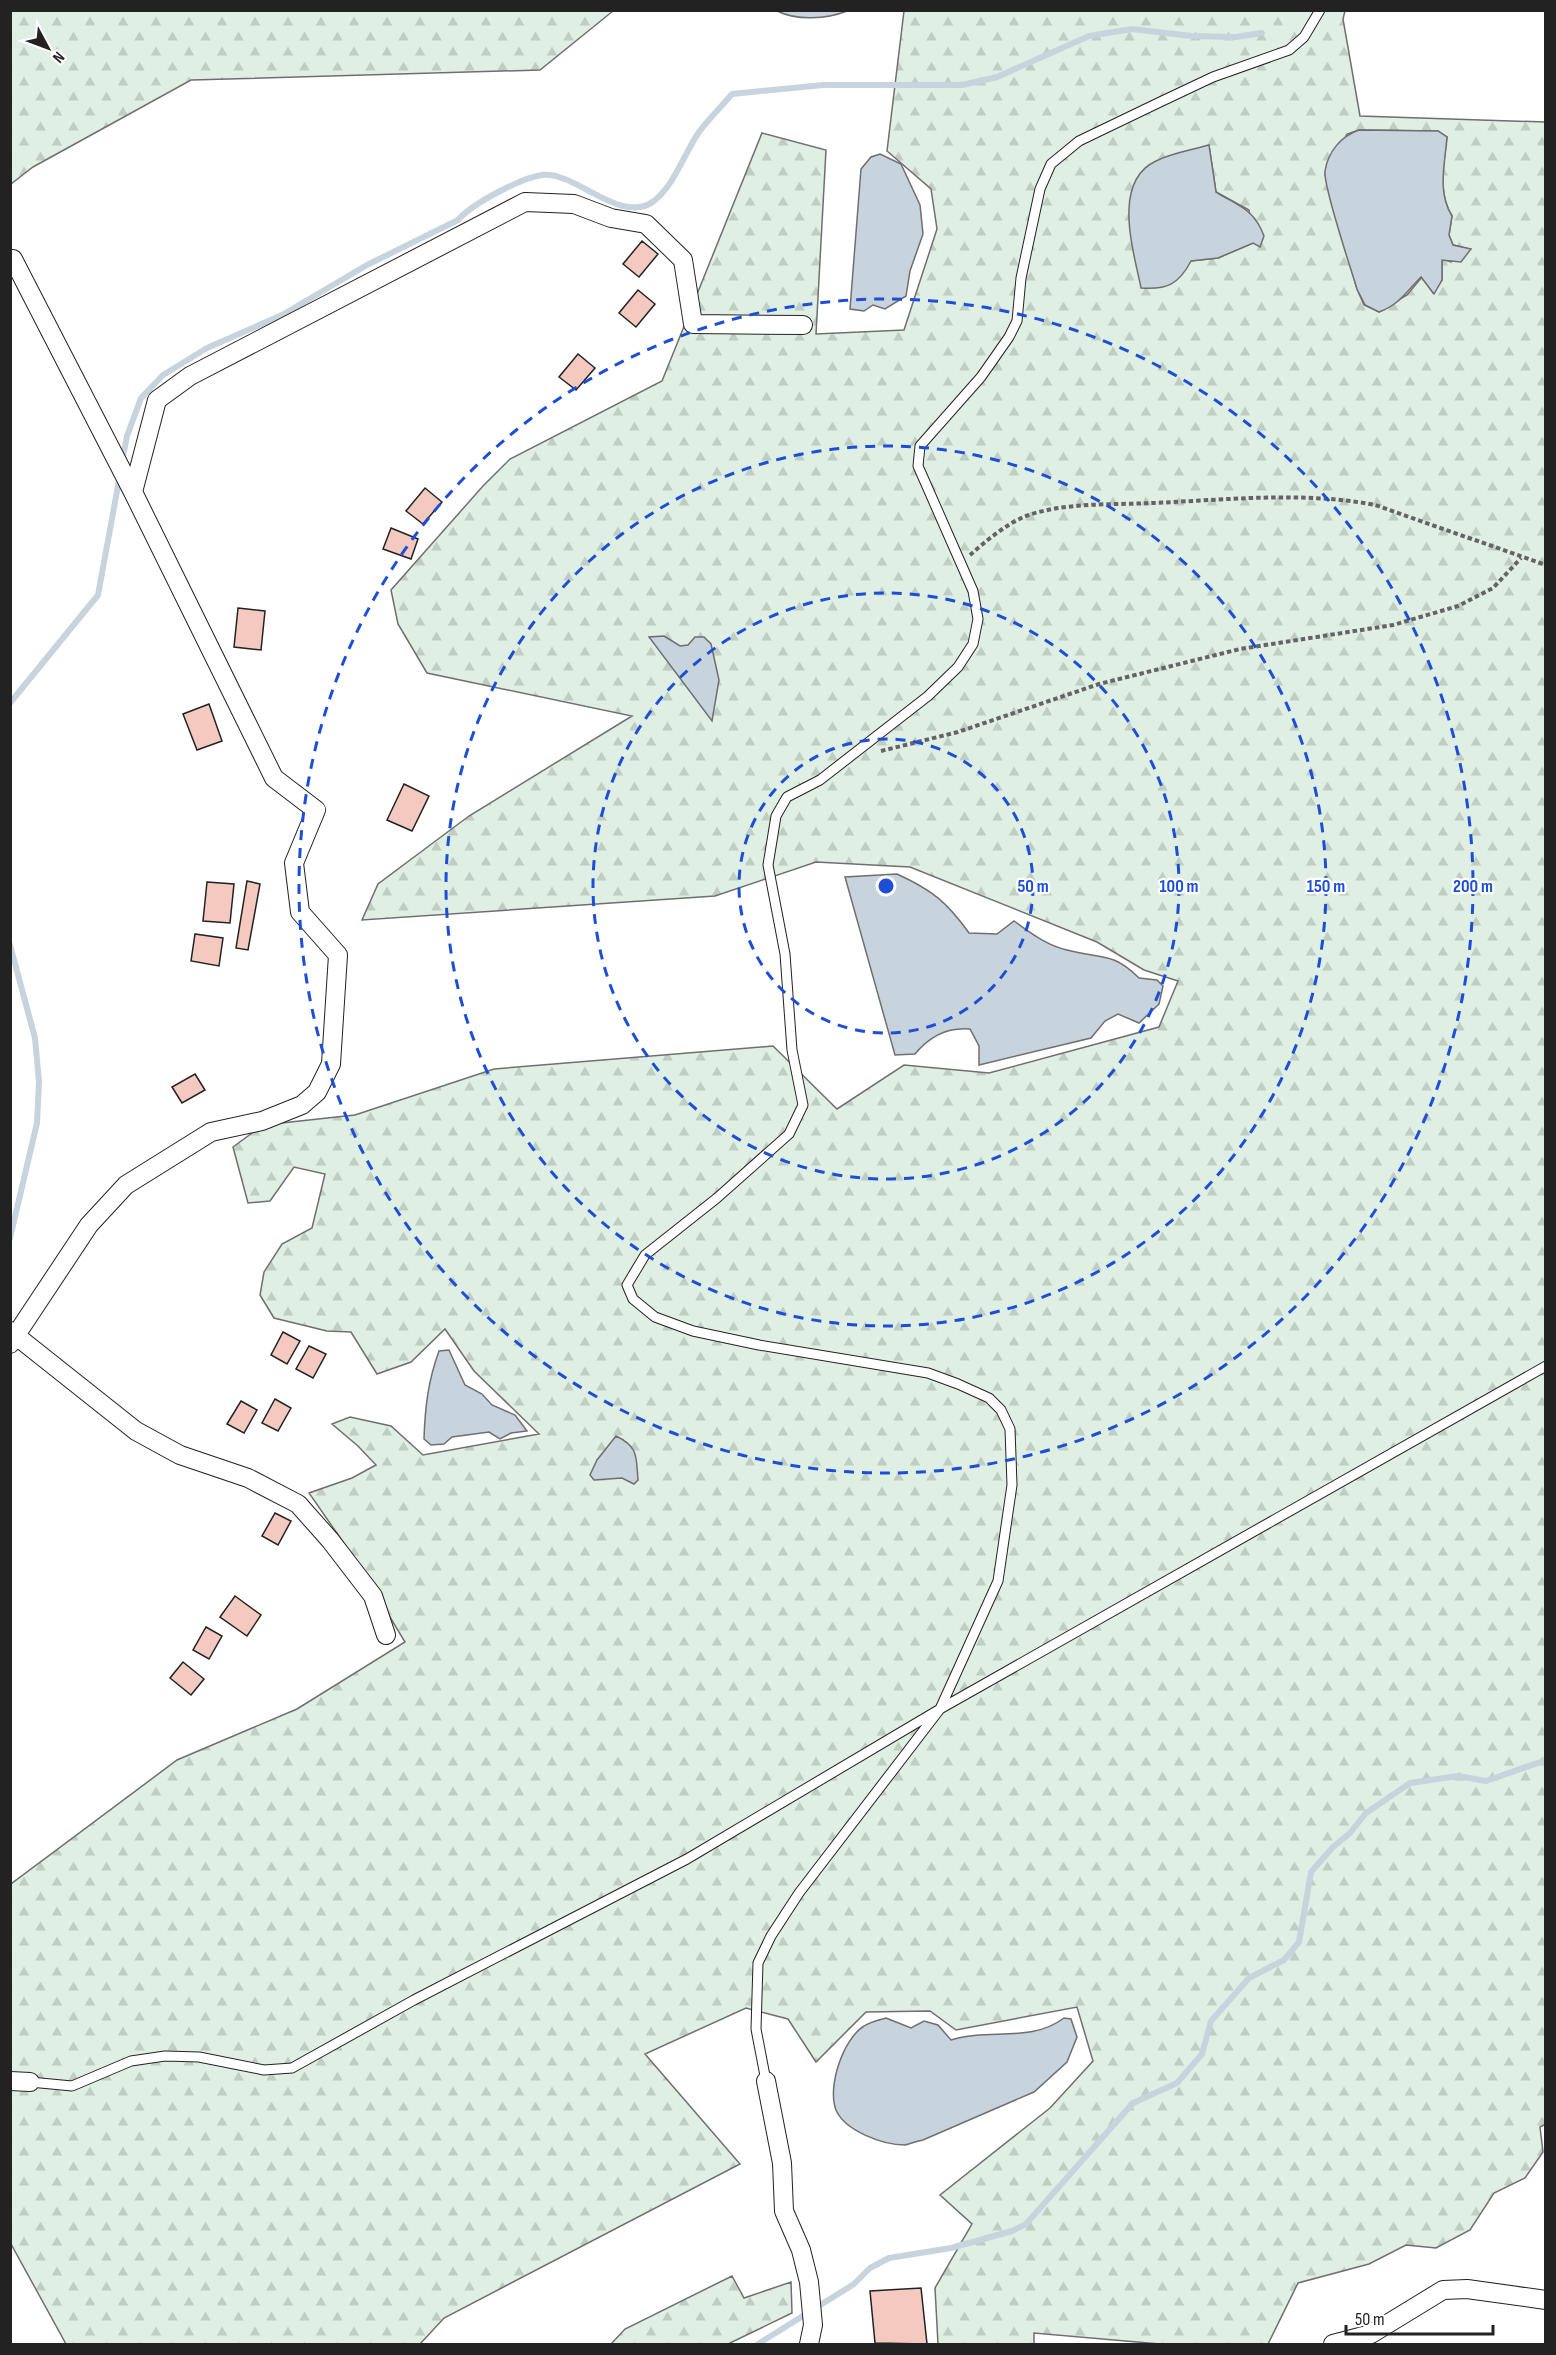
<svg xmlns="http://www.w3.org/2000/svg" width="1556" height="2355" viewBox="0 0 1556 2355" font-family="'Sofia Sans Condensed',sans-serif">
  <defs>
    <pattern id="forest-firs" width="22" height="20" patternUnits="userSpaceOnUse" patternTransform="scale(1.5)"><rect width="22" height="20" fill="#e0efe3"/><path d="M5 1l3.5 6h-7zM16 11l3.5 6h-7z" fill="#c0cdc2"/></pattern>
  </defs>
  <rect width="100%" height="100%" fill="#fff"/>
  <path fill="url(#forest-firs)" stroke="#6f6f6f" stroke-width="1.5" fill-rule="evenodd" d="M 11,10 L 613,10 L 613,11 L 540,70 L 191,80 L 33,167 L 11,184 Z
    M 904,11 L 1345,11 L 1343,19 L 1360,116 L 1545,122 L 1546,2124 L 1540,2127 L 1543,2152 L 1525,2178 L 1494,2193 L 1470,2230 L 1436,2248 L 1406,2245 L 1369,2264 L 1298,2283 L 1268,2344 L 1160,2344 L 1034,2333 L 1034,2344 L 938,2344 L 935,2288 L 972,2224 L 940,2195 L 1050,2108 L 1093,2061 L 1077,2007 L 956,2030 L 930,2011 L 866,2012 L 816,2062 L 788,2019 L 746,2008 L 645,2054 L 740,2164 L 444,2318 L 420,2344 L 66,2344 L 11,2244 L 11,1884 L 177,1760 L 297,1709 L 405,1642 L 357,1562 L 309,1493 L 352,1478 L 376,1465 L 358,1446 L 332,1424 L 350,1417 L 391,1426 L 423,1455 L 539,1434 L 474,1371 L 445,1329 L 411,1362 L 377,1374 L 351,1332 L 327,1331 L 274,1318 L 260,1295 L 264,1272 L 282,1244 L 312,1228 L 325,1174 L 294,1167 L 270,1201 L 248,1203 L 233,1147 L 263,1125 L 355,1115 L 494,1069 L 773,1046 L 837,1109 L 904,1065 L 989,1073 L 1159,1027 L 1178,981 L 1144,970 L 1097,942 L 910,867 L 816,862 L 715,896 L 362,920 L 378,884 L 469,816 L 632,716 L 427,673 L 398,624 L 391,590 L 483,486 L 510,459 L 662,381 L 762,133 L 826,150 L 816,334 L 904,330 L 937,229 L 931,189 L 887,151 ZM 1359,130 L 1438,131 L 1447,137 C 1444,164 1437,192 1452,216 L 1449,235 L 1453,245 L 1470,249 L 1451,262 L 1442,259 L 1442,280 L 1433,293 L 1422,277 L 1407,295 L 1379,312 L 1364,305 L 1357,289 L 1325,174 L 1347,134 ZM 1209,145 L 1216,192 L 1249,210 L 1253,243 L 1218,258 L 1190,261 Z
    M 732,2276 L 744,2298 L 791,2282 L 792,2313 L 728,2344 L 611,2344 L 625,2329 Z"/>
  <path fill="#c7d3dd" stroke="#6f6f6f" stroke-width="1.5" d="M 777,11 L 847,11 C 827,19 797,21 777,11 Z
    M 1359,130 L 1438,131 L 1447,137 C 1445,164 1437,192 1452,216 L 1449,235 L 1453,245 L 1471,249 L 1461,262 L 1442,260 L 1442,280 L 1434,294 L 1421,277 C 1407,291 1399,305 1379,312 L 1365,305 L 1357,289 C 1351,269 1323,186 1325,171 C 1328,152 1341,136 1359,130 Z
    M 1209,145 L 1216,192 C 1240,207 1254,209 1264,236 L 1260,247 L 1253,243 L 1218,258 L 1191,261 C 1179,284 1167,290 1141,288 C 1134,252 1111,182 1156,161 C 1172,153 1192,150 1209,145 Z
    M 880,154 L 901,164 L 920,205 L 923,234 L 910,271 L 906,296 L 885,309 L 873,305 L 864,311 L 850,309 L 861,169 L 871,157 Z
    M 664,636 L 680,646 L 688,645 L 695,637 L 704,637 L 711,644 L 719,680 L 712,721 L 649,637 Z
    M 897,874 C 932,890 947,902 969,933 L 997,934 L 1014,921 C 1031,933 1046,945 1067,950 C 1100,959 1112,951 1139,978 L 1157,980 L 1163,986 L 1159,1004 L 1139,1023 L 1118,1014 L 1105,1021 L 1091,1038 L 979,1065 L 979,1046 L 970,1029 C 948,1027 929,1037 915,1054 L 895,1055 L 845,877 Z
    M 449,1350 L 465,1385 L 482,1394 L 492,1405 L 515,1415 L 527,1431 L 511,1433 L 500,1439 L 489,1432 L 452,1437 L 444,1444 L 431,1445 L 424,1439 C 425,1408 428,1381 439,1351 Z
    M 616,1436 C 639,1447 636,1457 638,1480 L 634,1484 L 622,1478 L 594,1480 L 590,1475 L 597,1460 Z
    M 886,2018 L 911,2028 L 924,2021 L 938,2025 L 951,2040 C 989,2028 1031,2043 1064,2018 L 1071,2019 L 1077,2037 L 1067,2062 L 1034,2092 L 923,2140 C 917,2141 910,2144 905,2145 C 883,2145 845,2131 836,2110 C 827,2087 843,2039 864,2026 C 870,2022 879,2020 886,2018 Z"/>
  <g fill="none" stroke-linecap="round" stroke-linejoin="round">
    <path stroke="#c7d3dd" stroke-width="6" d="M 122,462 L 127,436 L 141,398 L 163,375 L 207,348 L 282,315 L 367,265 L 458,220 C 473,203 521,178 542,175 C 576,171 621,226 654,201 C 675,184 684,154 699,132 C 709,119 721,107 732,94 L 823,85 L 962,85 L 997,77 L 1089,36 L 1132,29 L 1191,36 L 1236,37 L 1262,33
      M 10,703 L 98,595 L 120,475
      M 10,945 L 35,1038 L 39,1082 L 37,1123 L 10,1238
      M 758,2344 L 854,2284 L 870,2268 L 889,2258 L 951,2248 L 1012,2231 L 1026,2224 L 1133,2103 L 1177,2083 L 1202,2054 L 1211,2021 L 1249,1978 L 1284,1960 L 1299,1942 L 1311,1872 L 1333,1847 L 1350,1833 L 1366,1813 L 1410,1783 L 1458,1776 L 1486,1781 L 1546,1760"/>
  </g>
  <path fill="#f3c9c0" stroke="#222" stroke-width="1.5" d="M 642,241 L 658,254 L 639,277 L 623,264 Z
    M 638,290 L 655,304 L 636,327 L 619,313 Z
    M 578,354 L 595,368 L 576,390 L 559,377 Z
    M 425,488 L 442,502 L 423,524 L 406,511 Z
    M 391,528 L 418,539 L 411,559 L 383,549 Z
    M 238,608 L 265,611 L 261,650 L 234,647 Z
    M 209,704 L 222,741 L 197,750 L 183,714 Z
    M 404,784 L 429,796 L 412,831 L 387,820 Z
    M 247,881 L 260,884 L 248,950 L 236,948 Z
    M 207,882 L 234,884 L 230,923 L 203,921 Z
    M 195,934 L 223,938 L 219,966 L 191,961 Z
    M 195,1074 L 205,1090 L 182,1103 L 172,1087 Z
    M 283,1332 L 300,1341 L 287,1364 L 271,1355 Z
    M 309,1346 L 326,1354 L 313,1378 L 296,1369 Z
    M 275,1399 L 291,1408 L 278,1431 L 262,1423 Z
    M 241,1401 L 257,1410 L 244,1433 L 227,1424 Z
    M 275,1513 L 291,1521 L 278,1545 L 262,1536 Z
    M 235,1596 L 261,1615 L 247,1636 L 220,1617 Z
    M 206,1627 L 222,1636 L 209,1659 L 193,1650 Z
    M 183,1662 L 204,1679 L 191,1695 L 170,1678 Z
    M 921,2288 L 927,2344 L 875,2343 L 870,2291 Z"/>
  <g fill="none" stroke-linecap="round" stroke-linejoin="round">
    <g stroke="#222" stroke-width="11">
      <path id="lane" d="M 766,2081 L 756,2029 L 758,1963 L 771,1936 L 799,1893 L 940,1709 L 998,1581 L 1012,1485 L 1010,1429 L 1001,1410 L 989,1398 L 958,1384 L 928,1373 L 759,1345 L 693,1331 L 655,1317 L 633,1299 L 627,1285 L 645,1255 L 717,1198 L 789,1134 L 803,1105 L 792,1050 L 785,954 L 768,865 L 776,816 L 787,797 L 820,780 L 928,696 L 958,667 L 973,644 L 978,619 L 973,591 L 918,466 L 920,446 L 981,377 L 1009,337 L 1017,321 L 1021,278 L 1040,189 L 1051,164 L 1079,141 L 1158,103 L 1213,77 L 1289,50 L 1304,37 L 1320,10
        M 30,2082 L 72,2086 L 131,2061 L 165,2056 L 199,2057 L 264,2070 L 292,2068 L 414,2000 L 687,1859 L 940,1709 L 1546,1366"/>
    </g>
    <g stroke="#222" stroke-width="20">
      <path id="street" d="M 133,492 L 157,400 L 190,376 L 525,202 L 574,204 L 611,218 L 646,224 L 683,260 L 693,324 L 803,325
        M 10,1331 L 136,1431 L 180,1455 L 248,1478 L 298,1504 L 330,1540 L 373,1596 L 386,1635
        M 10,1344 L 89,1225 L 126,1185 L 211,1132 L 262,1121 L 302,1105 L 317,1092 L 331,1064 L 338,955 L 300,912 L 294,863 L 316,810 L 274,778 L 133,492 L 13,259
        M 10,2081 L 30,2082
        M 766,2081 L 782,2163 L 784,2211 L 801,2250 L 809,2282 L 813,2325 L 809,2344
        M 1333,2344 L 1371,2334 L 1443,2290 L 1467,2289 L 1546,2300"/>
    </g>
    <path stroke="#646464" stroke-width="4" stroke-dasharray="4.5 3" stroke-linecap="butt" d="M 970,555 C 986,541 1006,524 1026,516 C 1065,502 1112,505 1153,503 C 1226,500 1303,491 1375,505 L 1546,565
      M 881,751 L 958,732 L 1099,684 L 1240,649 L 1393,625 L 1458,606 L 1493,588 L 1521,558"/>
    <use href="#lane" stroke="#fff" stroke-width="9"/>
    <use href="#street" stroke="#fff" stroke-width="18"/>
  </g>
  <g fill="none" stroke="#1d4ed8" stroke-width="3" stroke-dasharray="10 8">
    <circle cx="886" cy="886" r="147"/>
    <circle cx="886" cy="886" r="293"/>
    <circle cx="886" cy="886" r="440"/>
    <circle cx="886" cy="886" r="587"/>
  </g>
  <circle cx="886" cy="886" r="9" fill="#1d4ed8" stroke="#fff" stroke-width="3"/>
  <g font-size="18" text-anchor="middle" font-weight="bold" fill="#1d4ed8" stroke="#fff" stroke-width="4.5" stroke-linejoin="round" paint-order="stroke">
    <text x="1033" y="892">50 m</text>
    <text x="1179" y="892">100 m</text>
    <text x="1326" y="892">150 m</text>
    <text x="1473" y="892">200 m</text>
  </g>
  <rect width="1556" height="2355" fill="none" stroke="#222222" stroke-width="24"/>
  <g transform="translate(48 48) rotate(131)" stroke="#ffffff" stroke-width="4.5" paint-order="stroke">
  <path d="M0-4.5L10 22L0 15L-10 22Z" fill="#222222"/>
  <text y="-9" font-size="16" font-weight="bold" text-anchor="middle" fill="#222222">N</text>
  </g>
  <path d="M1346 2325v9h147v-9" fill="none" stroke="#222222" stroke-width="3"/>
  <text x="1355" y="2325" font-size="18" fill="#222222" stroke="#ffffff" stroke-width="4.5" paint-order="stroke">50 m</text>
</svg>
